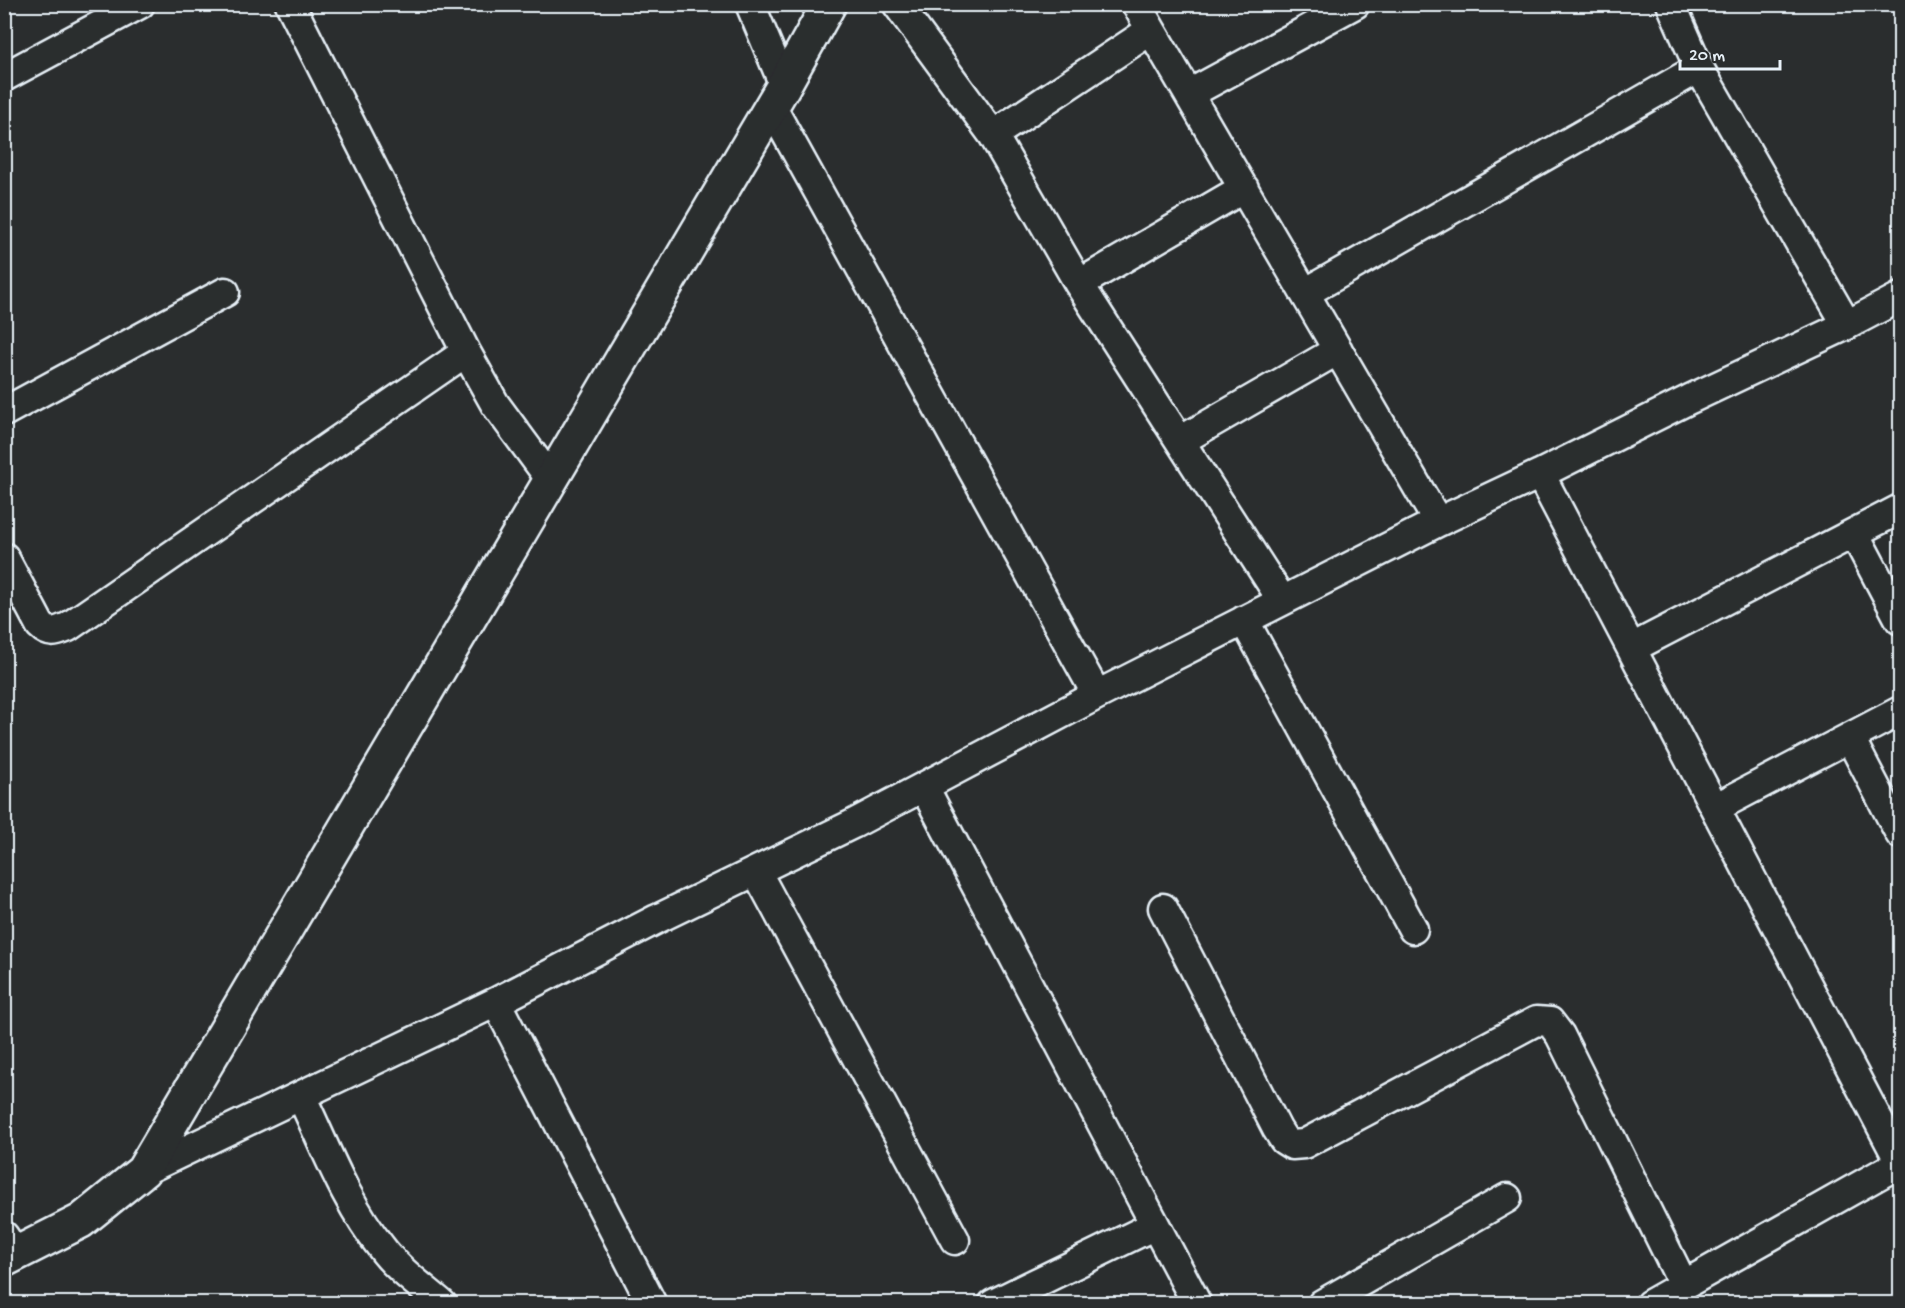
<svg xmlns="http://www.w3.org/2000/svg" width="1905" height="1308" viewBox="0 0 1905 1308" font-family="'Gochi Hand',sans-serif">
  <rect width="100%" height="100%" fill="#2a2d2e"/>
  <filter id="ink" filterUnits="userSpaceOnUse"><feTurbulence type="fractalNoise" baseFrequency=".0167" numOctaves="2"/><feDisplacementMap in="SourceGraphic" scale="12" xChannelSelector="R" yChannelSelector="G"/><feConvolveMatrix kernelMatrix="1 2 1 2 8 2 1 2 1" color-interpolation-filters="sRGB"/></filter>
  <g filter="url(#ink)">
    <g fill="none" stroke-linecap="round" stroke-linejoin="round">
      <g stroke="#e8f1f8" stroke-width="33">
        <path id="minor" d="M 290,4 L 466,352 L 495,404 L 551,480
          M 750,4 L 784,85
          M 897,4 L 993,135 L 1079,284 L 1282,600
          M 1136,4 L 1438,522
          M 4,77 L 140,4
          M 1189,94 L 1355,4
          M 771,106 L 1097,695
          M 993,135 L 1151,30
          M 1079,284 L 1244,188
          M 1305,293 L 1699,68
          M 1847,325 L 1900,297
          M 4,412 L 225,292
          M 1180,441 L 1338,350
          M 1540,474 L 1900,1162
          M 1854,533 L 1900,620
          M 4,557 L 40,625 C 50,635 56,632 68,627 L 466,352
          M 1244,620 L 1413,929
          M 1632,648 L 1900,509
          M 1850,738 L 1900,834
          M 924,787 L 1197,1304
          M 1715,808 L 1900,711
          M 756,871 L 955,1240
          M 1163,908 L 1277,1129 L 1284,1140 L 1292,1145 L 1304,1144 L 1536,1021 L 1550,1022 L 1560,1035 L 1684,1286
          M 496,1002 L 652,1304
          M 301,1096 C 325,1146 346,1203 381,1247 C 397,1269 421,1286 442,1304
          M 143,1171 L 496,1002 L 657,919 L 853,824 L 1097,695 L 1438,522 L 1540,474 L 1690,399 L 1847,325 L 1699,68 L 1671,4
          M 4,1236 L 16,1254
          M 993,1304 L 1155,1225
          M 1322,1304 L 1507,1198
          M 1650,1304 L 1900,1163"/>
      </g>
      <g stroke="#e8f1f8" stroke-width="38">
        <path id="tertiary" d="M 4,1260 L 81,1221 L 143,1171 L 784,85 L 829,4"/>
      </g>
      <use href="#minor" stroke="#2a2d2e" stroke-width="28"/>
      <use href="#tertiary" stroke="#2a2d2e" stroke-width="33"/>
    </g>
  </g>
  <rect width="1905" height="1308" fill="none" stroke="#2a2d2e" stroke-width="24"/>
  <rect x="12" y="12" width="1881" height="1284" fill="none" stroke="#e8f1f8" stroke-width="2" filter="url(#ink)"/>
  <path d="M1680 60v9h100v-9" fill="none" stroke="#e8f1f8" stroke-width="3"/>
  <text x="1689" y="60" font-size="18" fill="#e8f1f8" stroke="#2a2d2e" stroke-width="4.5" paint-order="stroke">20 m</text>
</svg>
